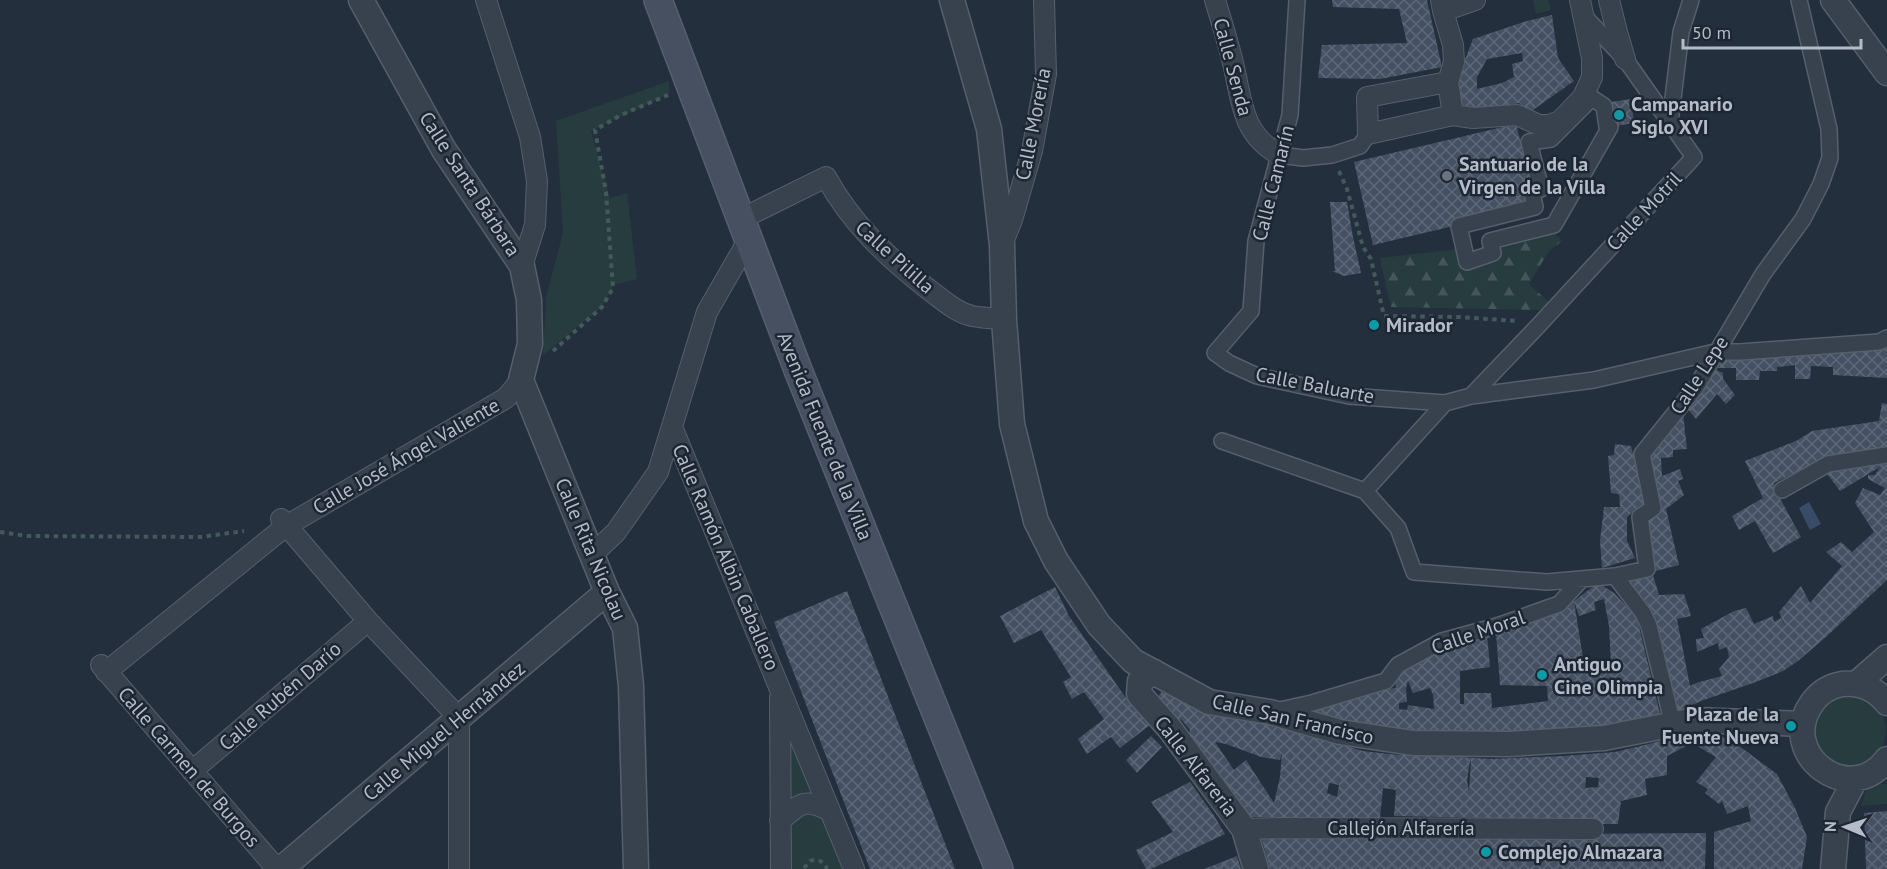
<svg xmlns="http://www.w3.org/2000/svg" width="1887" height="869" viewBox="0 0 1887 869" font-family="'PT Sans',sans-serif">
  <defs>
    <pattern id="forest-firs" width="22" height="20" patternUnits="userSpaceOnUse" patternTransform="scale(1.5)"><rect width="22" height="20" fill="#263c3f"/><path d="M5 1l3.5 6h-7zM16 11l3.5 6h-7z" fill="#435659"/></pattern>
    <pattern id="building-cross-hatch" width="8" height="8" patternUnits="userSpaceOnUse" patternTransform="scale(1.5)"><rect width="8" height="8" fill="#455162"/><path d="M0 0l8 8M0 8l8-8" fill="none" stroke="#5d6877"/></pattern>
  </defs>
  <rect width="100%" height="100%" fill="#242f3e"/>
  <path fill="#263c3f" d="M 1533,0 L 1548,0 L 1551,10 L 1536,14 Z
    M 669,81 L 669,94 L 591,131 L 610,198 L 627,193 L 637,279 L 613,285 L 613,288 L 602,307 L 543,355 L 546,297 L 563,233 L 556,121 Z
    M1814 731a36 36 0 1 1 72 0a36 36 0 1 1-72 0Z
    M 789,725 L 846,869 L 789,869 Z
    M 1881,784 L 1887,784 L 1887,804 L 1861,806 L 1866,790 Z"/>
  <path fill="url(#forest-firs)" d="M 1553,232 L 1562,241 L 1549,251 L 1529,284 L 1551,304 L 1539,310 L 1391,307 L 1380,258 L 1459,249 L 1464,270 L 1501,257 L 1498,245 Z"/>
  <path fill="#394c67" d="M 1809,502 L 1821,524 L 1810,530 L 1799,508 Z"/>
  <path fill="url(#building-cross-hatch)" fill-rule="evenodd" d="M 1332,0 L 1427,0 L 1442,67 L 1380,79 L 1318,78 L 1322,45 L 1407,43 L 1399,9 L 1333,7 Z
    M 1552,15 L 1558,58 L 1574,81 L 1530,112 L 1519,103 L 1488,109 L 1461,108 L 1458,77 L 1473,39 L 1527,21 ZM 1522,53 L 1523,61 L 1512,64 L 1514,77 L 1502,83 L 1477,89 L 1477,77 L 1487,59 Z
    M 1631,99 L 1634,123 L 1610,127 L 1605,103 Z
    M 1516,124 L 1520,140 L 1528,138 L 1535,207 L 1373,245 L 1354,162 Z
    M 1330,202 L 1347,202 L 1353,237 L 1361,273 L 1344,276 L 1332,271 L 1335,271 Z
    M 1887,347 L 1887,378 L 1833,375 L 1833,367 L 1811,366 L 1810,379 L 1795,379 L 1795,365 L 1777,367 L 1777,371 L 1760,371 L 1759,380 L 1736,380 L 1736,368 L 1711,368 L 1721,358 Z
    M 1711,368 L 1723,373 L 1723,379 L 1735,395 L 1726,404 L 1717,394 L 1696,419 L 1687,408 Z
    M 1882,403 L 1887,404 L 1887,450 L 1837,455 L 1819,461 L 1774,483 L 1776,491 L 1801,537 L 1773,553 L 1755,521 L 1739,530 L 1732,516 L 1763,498 L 1745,461 L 1796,441 L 1812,431 L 1879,421 Z
    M 1683,413 L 1687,449 L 1673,450 L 1673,457 L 1661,458 L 1662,476 L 1680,469 L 1683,479 L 1678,481 L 1684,495 L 1666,509 L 1679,565 L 1652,572 L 1659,595 L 1684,594 L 1691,616 L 1677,619 L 1690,686 L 1696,683 L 1722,676 L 1719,669 L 1729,657 L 1727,647 L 1719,650 L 1718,643 L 1697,652 L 1696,639 L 1704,638 L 1701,629 L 1734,611 L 1746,608 L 1754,624 L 1773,616 L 1774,622 L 1781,618 L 1786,628 L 1779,612 L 1801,586 L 1810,603 L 1842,566 L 1826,552 L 1841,542 L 1852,552 L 1874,532 L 1855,503 L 1863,488 L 1880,495 L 1885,488 L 1868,479 L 1868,475 L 1875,475 L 1880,467 L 1840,491 L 1825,471 L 1887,460 L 1887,580 L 1827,636 L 1798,661 L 1783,671 L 1756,682 L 1701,701 L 1677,712 L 1655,623 L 1648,604 L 1627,580 L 1652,572 L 1645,519 L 1647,456 Z
    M 1615,444 L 1631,446 L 1646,506 L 1640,506 L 1627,517 L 1627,541 L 1635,558 L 1602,568 L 1600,541 L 1604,507 L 1620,507 L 1619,494 L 1611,493 L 1608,456 L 1614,455 Z
    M 1598,583 L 1614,593 L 1637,618 L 1661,718 L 1594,727 L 1550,729 L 1492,736 L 1397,734 L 1310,716 L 1311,711 L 1378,690 L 1396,688 L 1394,676 L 1402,670 L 1460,638 L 1487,634 L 1490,667 L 1460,671 L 1460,704 L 1464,704 L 1464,693 L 1491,693 L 1492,708 L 1548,701 L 1547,686 L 1500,685 L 1496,633 L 1574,601 L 1584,664 L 1611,664 L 1609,626 L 1604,599 L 1594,602 L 1596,610 L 1579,616 L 1574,601 ZM 1408,681 L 1413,693 L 1430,688 L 1433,695 L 1434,709 L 1408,705 L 1407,710 L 1399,709 L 1399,703 L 1407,702 L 1406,688 Z
    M 1055,587 L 1069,616 L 1128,701 L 1150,725 L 1120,748 L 1111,737 L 1087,754 L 1078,739 L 1104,719 L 1084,692 L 1072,699 L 1063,682 L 1071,677 L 1041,630 L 1014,643 L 1000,616 Z
    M 847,591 L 955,869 L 870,869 L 774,622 Z
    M 1164,689 L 1363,751 L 1398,755 L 1414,754 L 1490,759 L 1563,756 L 1615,752 L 1695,733 L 1721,736 L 1739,746 L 1777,774 L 1795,808 L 1807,837 L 1802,869 L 1714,869 L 1714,832 L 1751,821 L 1748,806 L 1727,814 L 1722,801 L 1719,804 L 1705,793 L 1708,789 L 1696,782 L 1716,757 L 1692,743 L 1667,756 L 1667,775 L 1645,779 L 1647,795 L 1621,801 L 1618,824 L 1594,824 L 1594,820 L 1394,816 L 1396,790 L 1383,788 L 1380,818 L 1249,817 L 1188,738 L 1190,730 L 1181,719 L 1177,724 L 1156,699 ZM 1215,742 L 1226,744 L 1261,757 L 1280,760 L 1282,752 L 1280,777 L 1274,803 L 1246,760 L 1234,770 ZM 1470,761 L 1471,761 L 1469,791 L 1467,781 ZM 1586,777 L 1599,778 L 1598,787 L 1585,788 ZM 1329,783 L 1339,785 L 1337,797 L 1327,793 Z
    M 1151,736 L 1162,747 L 1137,773 L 1126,760 Z
    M 1190,782 L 1213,814 L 1225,834 L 1151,869 L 1146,869 L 1136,850 L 1173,832 L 1151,802 Z
    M 1887,811 L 1887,869 L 1866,869 L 1864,813 Z
    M 1706,833 L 1705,869 L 1270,869 L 1261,836 Z
    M 1237,856 L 1241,869 L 1204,869 Z"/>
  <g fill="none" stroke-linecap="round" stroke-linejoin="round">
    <g stroke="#565f6c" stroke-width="18">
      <path id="pedestrian" d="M 1297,0 L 1290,115 L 1256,241 L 1251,311 L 1215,353 L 1229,363 L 1257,376 L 1349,396 L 1445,403 L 1365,491
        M 1592,98 L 1604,106 L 1607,127 L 1610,127 L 1554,225 L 1490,241 L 1493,253 L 1467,262 L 1459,226 L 1535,207 L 1532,192 L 1541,189 L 1529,142 L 1551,139 Z
        M 1670,123 L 1681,32 L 1691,0
        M 1280,155 L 1303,158 L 1332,155 L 1360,146 L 1368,134
        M 1471,396 L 1538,326 L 1694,157 L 1625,59 L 1584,16
        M 1445,403 L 1471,396 L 1594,380 L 1715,352 L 1740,352 L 1879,342 L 1887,338
        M 1222,441 L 1365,491 L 1398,528 L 1414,572 L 1547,582 L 1615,576 L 1647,569 L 1640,517 L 1653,508 L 1642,454 L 1696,387 L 1763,274 L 1803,219 L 1821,184 L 1830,158 L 1829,129 L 1799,0
        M 1782,490 L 1828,464 L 1887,455
        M 1615,576 L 1643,613 L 1649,626 L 1673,725
        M 1275,711 L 1312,703 L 1386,681 L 1398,665 L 1442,641 L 1497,626 L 1559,604 L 1582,579"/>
    </g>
    <g stroke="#565f6c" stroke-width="22">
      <path id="minor" d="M 486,0 L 530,137 L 537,181 L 535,225 L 522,266
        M 1215,0 C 1221,20 1227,39 1232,59 C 1242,98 1240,134 1280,155
        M 1441,0 L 1443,11 L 1475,0
        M 1609,0 L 1617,32 L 1625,59
        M 1443,11 L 1453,45 L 1454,62 L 1448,82 L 1453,115
        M 1448,82 L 1367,97 L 1368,134 L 1453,115 L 1473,118 L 1517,115 L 1539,125 L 1549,125 L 1560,121 L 1583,97 L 1592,77 L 1592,58 L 1580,0
        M 741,219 L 826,177 C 851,223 887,257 928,289 C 942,299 955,312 972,316 C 982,318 994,318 1004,320
        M 1002,245 L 1012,220 L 1032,151 L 1046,74 L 1044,0
        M 672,427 L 854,869
        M 281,519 L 368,621 L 459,718 L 459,869
        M 592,555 L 616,532 L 658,472 L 707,312 L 749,239
        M 101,665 L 277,869
        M 106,672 L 286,526 L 506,398 L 521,380
        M 780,698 L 781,869
        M 192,771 L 368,621
        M 780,821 C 801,802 805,798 830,811
        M 1244,829 L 1277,828 L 1593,829"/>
    </g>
    <g stroke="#565f6c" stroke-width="27">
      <path id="tertiary" d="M 361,0 L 444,150 L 522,266 L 529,300 L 530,344 L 521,380 L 607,592 L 625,628 L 631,686 L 636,869
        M 952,0 L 989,129 L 1002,245 L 1004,320 L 1012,424 L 1036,521 L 1056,561 L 1099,625 L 1133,661 L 1209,702 L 1270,712 L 1340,732 L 1413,743 L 1509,744 L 1604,738 L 1695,720 L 1803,724
        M 1833,0 L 1887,73
        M 1154,672 L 1140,681 L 1139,694 L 1170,729 L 1244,829 L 1256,869
        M 1856,684 L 1887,657
        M 1887,703 C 1876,689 1860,682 1842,684 C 1830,686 1819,693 1812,703 C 1776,754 1850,809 1887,759
        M 281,869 L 607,592
        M 1833,869 L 1838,812 L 1856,778"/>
    </g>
    <g stroke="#565f6c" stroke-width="30">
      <path id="secondary" d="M 658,0 L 798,370 L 999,869"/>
    </g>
    <path stroke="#44595c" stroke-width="4" stroke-dasharray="4.5 4.5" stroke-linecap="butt" d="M 1339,171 L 1347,189 L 1363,247 L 1371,259 L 1384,316 L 1459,317 L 1517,321
      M 553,351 L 602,307 L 613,288 L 606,192 L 595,130 L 621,115 L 668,95
      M 0,532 L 27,536 L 201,537 L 244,531
      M 804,868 L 810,861 C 817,858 824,861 827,869"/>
    <use href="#pedestrian" stroke="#38414e" stroke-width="15"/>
    <use href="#minor" stroke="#38414e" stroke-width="20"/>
    <use href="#tertiary" stroke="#38414e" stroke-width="24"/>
    <use href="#secondary" stroke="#465061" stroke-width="27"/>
  </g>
  <g fill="#0f9aa8" stroke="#1d2633" stroke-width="2">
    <circle cx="1619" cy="115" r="6"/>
    <circle cx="1374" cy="325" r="6"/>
    <circle cx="1542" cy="675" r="6"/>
    <circle cx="1791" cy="726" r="6"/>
    <circle cx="1486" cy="852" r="6"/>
  </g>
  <circle fill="#6b7280" stroke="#1d2633" stroke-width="2" cx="1447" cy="176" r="6"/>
  <g text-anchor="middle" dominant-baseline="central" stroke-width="5" stroke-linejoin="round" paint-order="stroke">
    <g font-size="20" fill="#b4bcc9" stroke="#1d2633">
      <text transform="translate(1233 67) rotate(75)">Calle Senda</text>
      <text transform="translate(1033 124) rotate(-79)">Calle Morería</text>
      <text transform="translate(1273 183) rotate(-76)">Calle Camarín</text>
      <text transform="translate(470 184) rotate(57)">Calle Santa Bárbara</text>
      <text transform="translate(1644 211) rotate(-47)">Calle Motril</text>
      <text transform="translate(895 257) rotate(42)">Calle Pililla</text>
      <text transform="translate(1699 375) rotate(-57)">Calle Lepe</text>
      <text transform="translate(1315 385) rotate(11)">Calle Baluarte</text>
      <text transform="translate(825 436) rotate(68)">Avenida Fuente de la Villa</text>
      <text transform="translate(406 456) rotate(-30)">Calle José Ángel Valiente</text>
      <text transform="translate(591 549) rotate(67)">Calle Rita Nicolau</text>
      <text transform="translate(726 557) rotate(67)">Calle Ramón Albin Caballero</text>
      <text transform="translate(1478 632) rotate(-19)">Calle Moral</text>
      <text transform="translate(280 696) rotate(-41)">Calle Rubén Darío</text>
      <text transform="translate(1293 719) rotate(13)">Calle San Francisco</text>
      <text transform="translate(444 731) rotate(-40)">Calle Miguel Hernández</text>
      <text transform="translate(1196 766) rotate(52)">Calle Alfareria</text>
      <text transform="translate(189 767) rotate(49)">Calle Carmen de Burgos</text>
      <text x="1401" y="828">Callejón Alfarería</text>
    </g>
    <g font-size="20" font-weight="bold" fill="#b4bcc9" stroke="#1d2633" text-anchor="start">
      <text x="1631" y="104">Campanario<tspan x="1631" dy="23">Siglo XVI</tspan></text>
      <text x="1459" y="164">Santuario de la<tspan x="1459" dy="23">Virgen de la Villa</tspan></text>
      <text x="1386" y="325">Mirador</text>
      <text x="1554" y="664">Antiguo<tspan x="1554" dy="23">Cine Olimpia</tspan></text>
      <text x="1779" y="714" text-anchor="end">Plaza de la<tspan x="1779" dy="23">Fuente Nueva</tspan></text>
      <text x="1498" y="852">Complejo Almazara</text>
    </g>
  </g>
  <g transform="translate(1845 827) rotate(272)" stroke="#1d2633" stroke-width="4.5" paint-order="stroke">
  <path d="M0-4.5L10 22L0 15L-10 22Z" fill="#b4bcc9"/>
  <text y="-9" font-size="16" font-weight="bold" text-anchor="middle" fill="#b4bcc9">N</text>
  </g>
  <path d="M1683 39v9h178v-9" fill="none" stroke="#b4bcc9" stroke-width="3"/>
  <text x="1692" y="39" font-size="18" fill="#b4bcc9" stroke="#1d2633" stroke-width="4.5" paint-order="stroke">50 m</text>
</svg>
